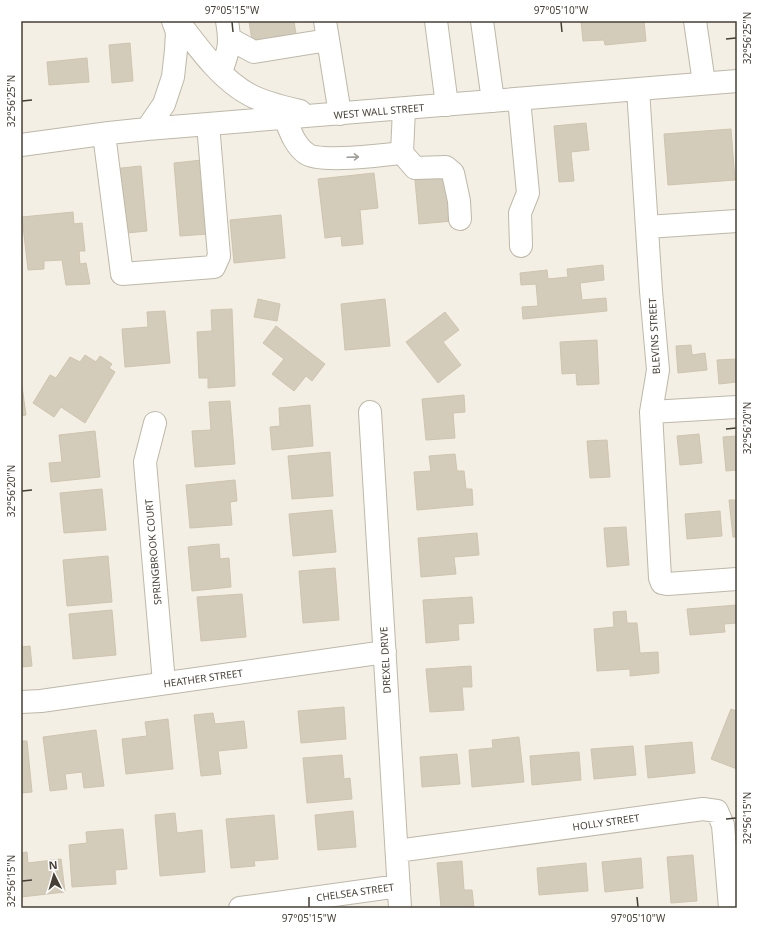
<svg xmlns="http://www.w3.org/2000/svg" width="758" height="929" viewBox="0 0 758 929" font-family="'Noto Sans',sans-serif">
  <rect width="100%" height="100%" fill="#f3efe5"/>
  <path fill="#d4ccba" stroke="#cfc4ad" d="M 249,21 L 294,21 L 296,34 L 252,41 Z
    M 581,21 L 644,21 L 646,41 L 605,45 L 604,40 L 583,41 Z
    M 130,43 L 133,81 L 112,83 L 109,45 Z
    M 87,58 L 89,82 L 49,85 L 47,62 Z
    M 586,123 L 589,150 L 571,152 L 574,181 L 559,182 L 554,126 Z
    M 731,129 L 735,180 L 668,185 L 664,134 Z
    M 202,160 L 208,234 L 180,236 L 174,163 Z
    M 141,166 L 147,231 L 117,234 L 112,169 Z
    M 374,173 L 378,208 L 360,210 L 363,244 L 342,246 L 341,236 L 325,238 L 318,179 Z
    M 449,177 L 453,221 L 419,224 L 415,180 Z
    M 73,212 L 74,224 L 82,223 L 85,251 L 79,251 L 80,264 L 86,263 L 90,284 L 66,285 L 62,260 L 44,261 L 44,269 L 28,270 L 22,217 Z
    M 281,215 L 285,258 L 234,263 L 230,220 Z
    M 603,265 L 604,280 L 580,283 L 582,300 L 606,298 L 607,311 L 523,319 L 522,307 L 538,306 L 536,284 L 521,285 L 520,273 L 547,270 L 548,279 L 568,277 L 567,269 Z
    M 258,299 L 280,304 L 277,321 L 254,317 Z
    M 385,299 L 390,346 L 345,350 L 341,304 Z
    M 232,309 L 235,386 L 208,388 L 208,378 L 199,378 L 197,332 L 212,331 L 211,310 Z
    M 165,311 L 170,363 L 125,367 L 122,329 L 148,327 L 147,312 Z
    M 445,312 L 459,330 L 443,342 L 461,365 L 438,383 L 406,342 Z
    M 276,326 L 325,364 L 312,381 L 306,376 L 294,391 L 272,374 L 284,359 L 263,343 Z
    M 597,340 L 599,384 L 577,385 L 576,373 L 562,374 L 560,342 Z
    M 691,345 L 692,355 L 705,353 L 707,370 L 678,373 L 676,346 Z
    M 85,355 L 96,362 L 100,356 L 112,364 L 109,368 L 115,372 L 85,423 L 61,407 L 54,417 L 33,403 L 50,375 L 56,378 L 70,357 L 80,362 Z
    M 737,359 L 737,382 L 719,384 L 717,360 Z
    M 21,379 L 26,415 L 21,416 Z
    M 464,395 L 465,412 L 453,413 L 455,438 L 426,440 L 422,399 Z
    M 230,401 L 235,464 L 195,467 L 192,431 L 211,430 L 209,402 Z
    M 310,405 L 313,446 L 272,450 L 270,427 L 280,426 L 279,408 Z
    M 95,431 L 100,477 L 51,482 L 49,463 L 62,462 L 59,435 Z
    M 699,434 L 702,463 L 680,465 L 677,436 Z
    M 737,436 L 737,470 L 726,471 L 723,437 Z
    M 607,440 L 610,477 L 590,478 L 587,441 Z
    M 330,452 L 333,496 L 292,499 L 288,456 Z
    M 455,454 L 457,471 L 464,471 L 466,489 L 472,489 L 473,505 L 417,510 L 414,472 L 431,471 L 429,456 Z
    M 235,480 L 237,501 L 230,502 L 232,525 L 190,528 L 186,485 Z
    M 102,489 L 106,530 L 64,533 L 60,493 Z
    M 729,500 L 737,500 L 737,537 L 733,537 Z
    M 332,510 L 336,552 L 293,556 L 289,514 Z
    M 720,511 L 722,536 L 687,539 L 685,514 Z
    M 626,527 L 629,565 L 607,567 L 604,528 Z
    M 477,533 L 479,555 L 454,557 L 456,574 L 421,577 L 418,538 Z
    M 219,544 L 220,559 L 229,558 L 231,587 L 192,591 L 188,547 Z
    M 108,556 L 112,602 L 67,606 L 63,560 Z
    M 335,568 L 339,620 L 303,623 L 299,571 Z
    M 242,594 L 246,637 L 201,641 L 197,597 Z
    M 472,597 L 474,623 L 458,624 L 459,640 L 426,643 L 423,600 Z
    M 737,605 L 737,623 L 724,624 L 725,632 L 690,635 L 687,609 Z
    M 112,610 L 116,655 L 73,659 L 69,614 Z
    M 626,611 L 627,623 L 637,623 L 640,653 L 658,652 L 659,673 L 630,676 L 630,669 L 597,671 L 594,629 L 614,627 L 613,612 Z
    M 30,646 L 32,666 L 21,667 L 21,647 Z
    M 471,666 L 472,687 L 462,687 L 464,710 L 430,712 L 426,669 Z
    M 344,707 L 346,739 L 301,743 L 298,711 Z
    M 731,709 L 737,711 L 737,769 L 711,759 Z
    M 213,713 L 215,724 L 244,721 L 247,748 L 218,751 L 221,774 L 201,776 L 194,715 Z
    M 168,719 L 173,769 L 126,774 L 122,739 L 147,736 L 145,722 Z
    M 96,730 L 104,786 L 84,788 L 82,772 L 65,774 L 67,789 L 50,791 L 43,737 Z
    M 519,737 L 524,782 L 472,787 L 469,750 L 493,748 L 492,740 Z
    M 21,741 L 27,741 L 32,792 L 21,793 Z
    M 692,742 L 695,773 L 648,778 L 645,746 Z
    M 633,746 L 636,775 L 594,779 L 591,749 Z
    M 579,752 L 581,780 L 532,785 L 530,756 Z
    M 457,754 L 460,784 L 422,787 L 420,757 Z
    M 342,755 L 344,779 L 350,778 L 352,799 L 307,803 L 303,758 Z
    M 353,811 L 356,847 L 318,850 L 315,815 Z
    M 175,813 L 177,833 L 202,830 L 205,872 L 160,876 L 155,815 Z
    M 274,815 L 278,859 L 254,861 L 255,866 L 231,868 L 226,819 Z
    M 123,829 L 127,869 L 115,870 L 116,884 L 72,887 L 69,845 L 87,843 L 86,832 Z
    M 27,852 L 28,863 L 61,859 L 65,892 L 21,897 L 21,853 Z
    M 693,855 L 697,901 L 671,903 L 667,857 Z
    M 641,858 L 643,888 L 605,892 L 602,862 Z
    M 462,861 L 464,890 L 472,890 L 474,908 L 441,908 L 437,863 Z
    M 586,863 L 588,891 L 539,895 L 537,868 Z"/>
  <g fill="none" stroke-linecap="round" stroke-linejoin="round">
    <g stroke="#beb8a7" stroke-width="24">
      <path id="minor" d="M 178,21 C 198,47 220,79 250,95 C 265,103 283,107 300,111
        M 325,21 L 340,114
        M 436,21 L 447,105
        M 482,21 L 493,101
        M 695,21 L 704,83
        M 230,39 L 254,52 L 328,40
        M 221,72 C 229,49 231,45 227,21
        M 638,89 L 651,291 L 658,370 L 651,412 L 660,578 L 662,583 L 667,584 L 737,579
        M 519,99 L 528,193 L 520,213 L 521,246
        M 285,118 C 290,131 295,146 307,154 C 319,163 385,155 402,153 L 404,109
        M 147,129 L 164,104 L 173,77 L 176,50 L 177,32 L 173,21
        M 104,134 L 122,274 L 214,267 L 219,256 L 208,124
        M 21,145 L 109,133 L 147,129 L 737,81
        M 402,153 L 415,168 L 446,167 L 453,173 L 459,201 L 460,219
        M 647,227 L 737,221
        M 370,412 L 400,908
        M 651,412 L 737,407
        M 155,423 L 145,462 L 164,683
        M 21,702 L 41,701 L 385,652
        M 397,851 L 703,809 L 717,811 L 723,825 L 730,908
        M 240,908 L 399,886"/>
    </g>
    <use href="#minor" stroke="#fff" stroke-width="22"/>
  </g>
  <defs><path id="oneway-shaft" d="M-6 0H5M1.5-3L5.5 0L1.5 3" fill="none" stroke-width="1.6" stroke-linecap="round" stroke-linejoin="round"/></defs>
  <use stroke="#a29f9a" href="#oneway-shaft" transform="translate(353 157) rotate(-2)"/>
  <path fill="none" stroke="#453f34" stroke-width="1.5" d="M 232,22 L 233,32M 561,22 L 562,32M 726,39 L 736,38M 22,101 L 32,100M 726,429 L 736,428M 22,491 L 32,490M 726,819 L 736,818M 22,881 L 32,880M 309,897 L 309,907M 637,897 L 638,907"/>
  <g text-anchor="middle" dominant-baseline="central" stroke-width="3" stroke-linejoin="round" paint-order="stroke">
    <g font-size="10" fill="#453f34" stroke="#fff">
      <text transform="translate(379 111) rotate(-5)">WEST WALL STREET</text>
      <text transform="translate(654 336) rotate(-93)">BLEVINS STREET</text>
      <text transform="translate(153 552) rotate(-95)">SPRINGBROOK COURT</text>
      <text transform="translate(385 660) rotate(-93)">DREXEL DRIVE</text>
      <text transform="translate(203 678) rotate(-8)">HEATHER STREET</text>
      <text transform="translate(606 822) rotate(-8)">HOLLY STREET</text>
      <text transform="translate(355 892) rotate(-8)">CHELSEA STREET</text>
    </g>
  </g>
  <rect width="758" height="929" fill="none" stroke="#ffffff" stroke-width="44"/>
  <g transform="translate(54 875) rotate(355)" stroke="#ffffff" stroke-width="3" paint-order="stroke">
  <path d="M0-3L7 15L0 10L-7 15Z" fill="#453f34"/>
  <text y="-6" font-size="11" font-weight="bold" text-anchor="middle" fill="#453f34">N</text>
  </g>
  <rect x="22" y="22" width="714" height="885" fill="none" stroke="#453f34" stroke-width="1.5"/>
  <g font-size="10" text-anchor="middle" fill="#453f34">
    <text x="232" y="14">97°05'15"W</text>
    <text x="561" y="14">97°05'10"W</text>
    <text transform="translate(747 38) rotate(-90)" y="4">32°56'25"N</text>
    <text transform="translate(11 101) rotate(-90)" y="4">32°56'25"N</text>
    <text transform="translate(747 428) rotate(-90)" y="4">32°56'20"N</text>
    <text transform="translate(11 491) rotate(-90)" y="4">32°56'20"N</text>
    <text transform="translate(747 818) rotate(-90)" y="4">32°56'15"N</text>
    <text transform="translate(11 881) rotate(-90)" y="4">32°56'15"N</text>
    <text x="309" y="922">97°05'15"W</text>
    <text x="638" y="922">97°05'10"W</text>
  </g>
</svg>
